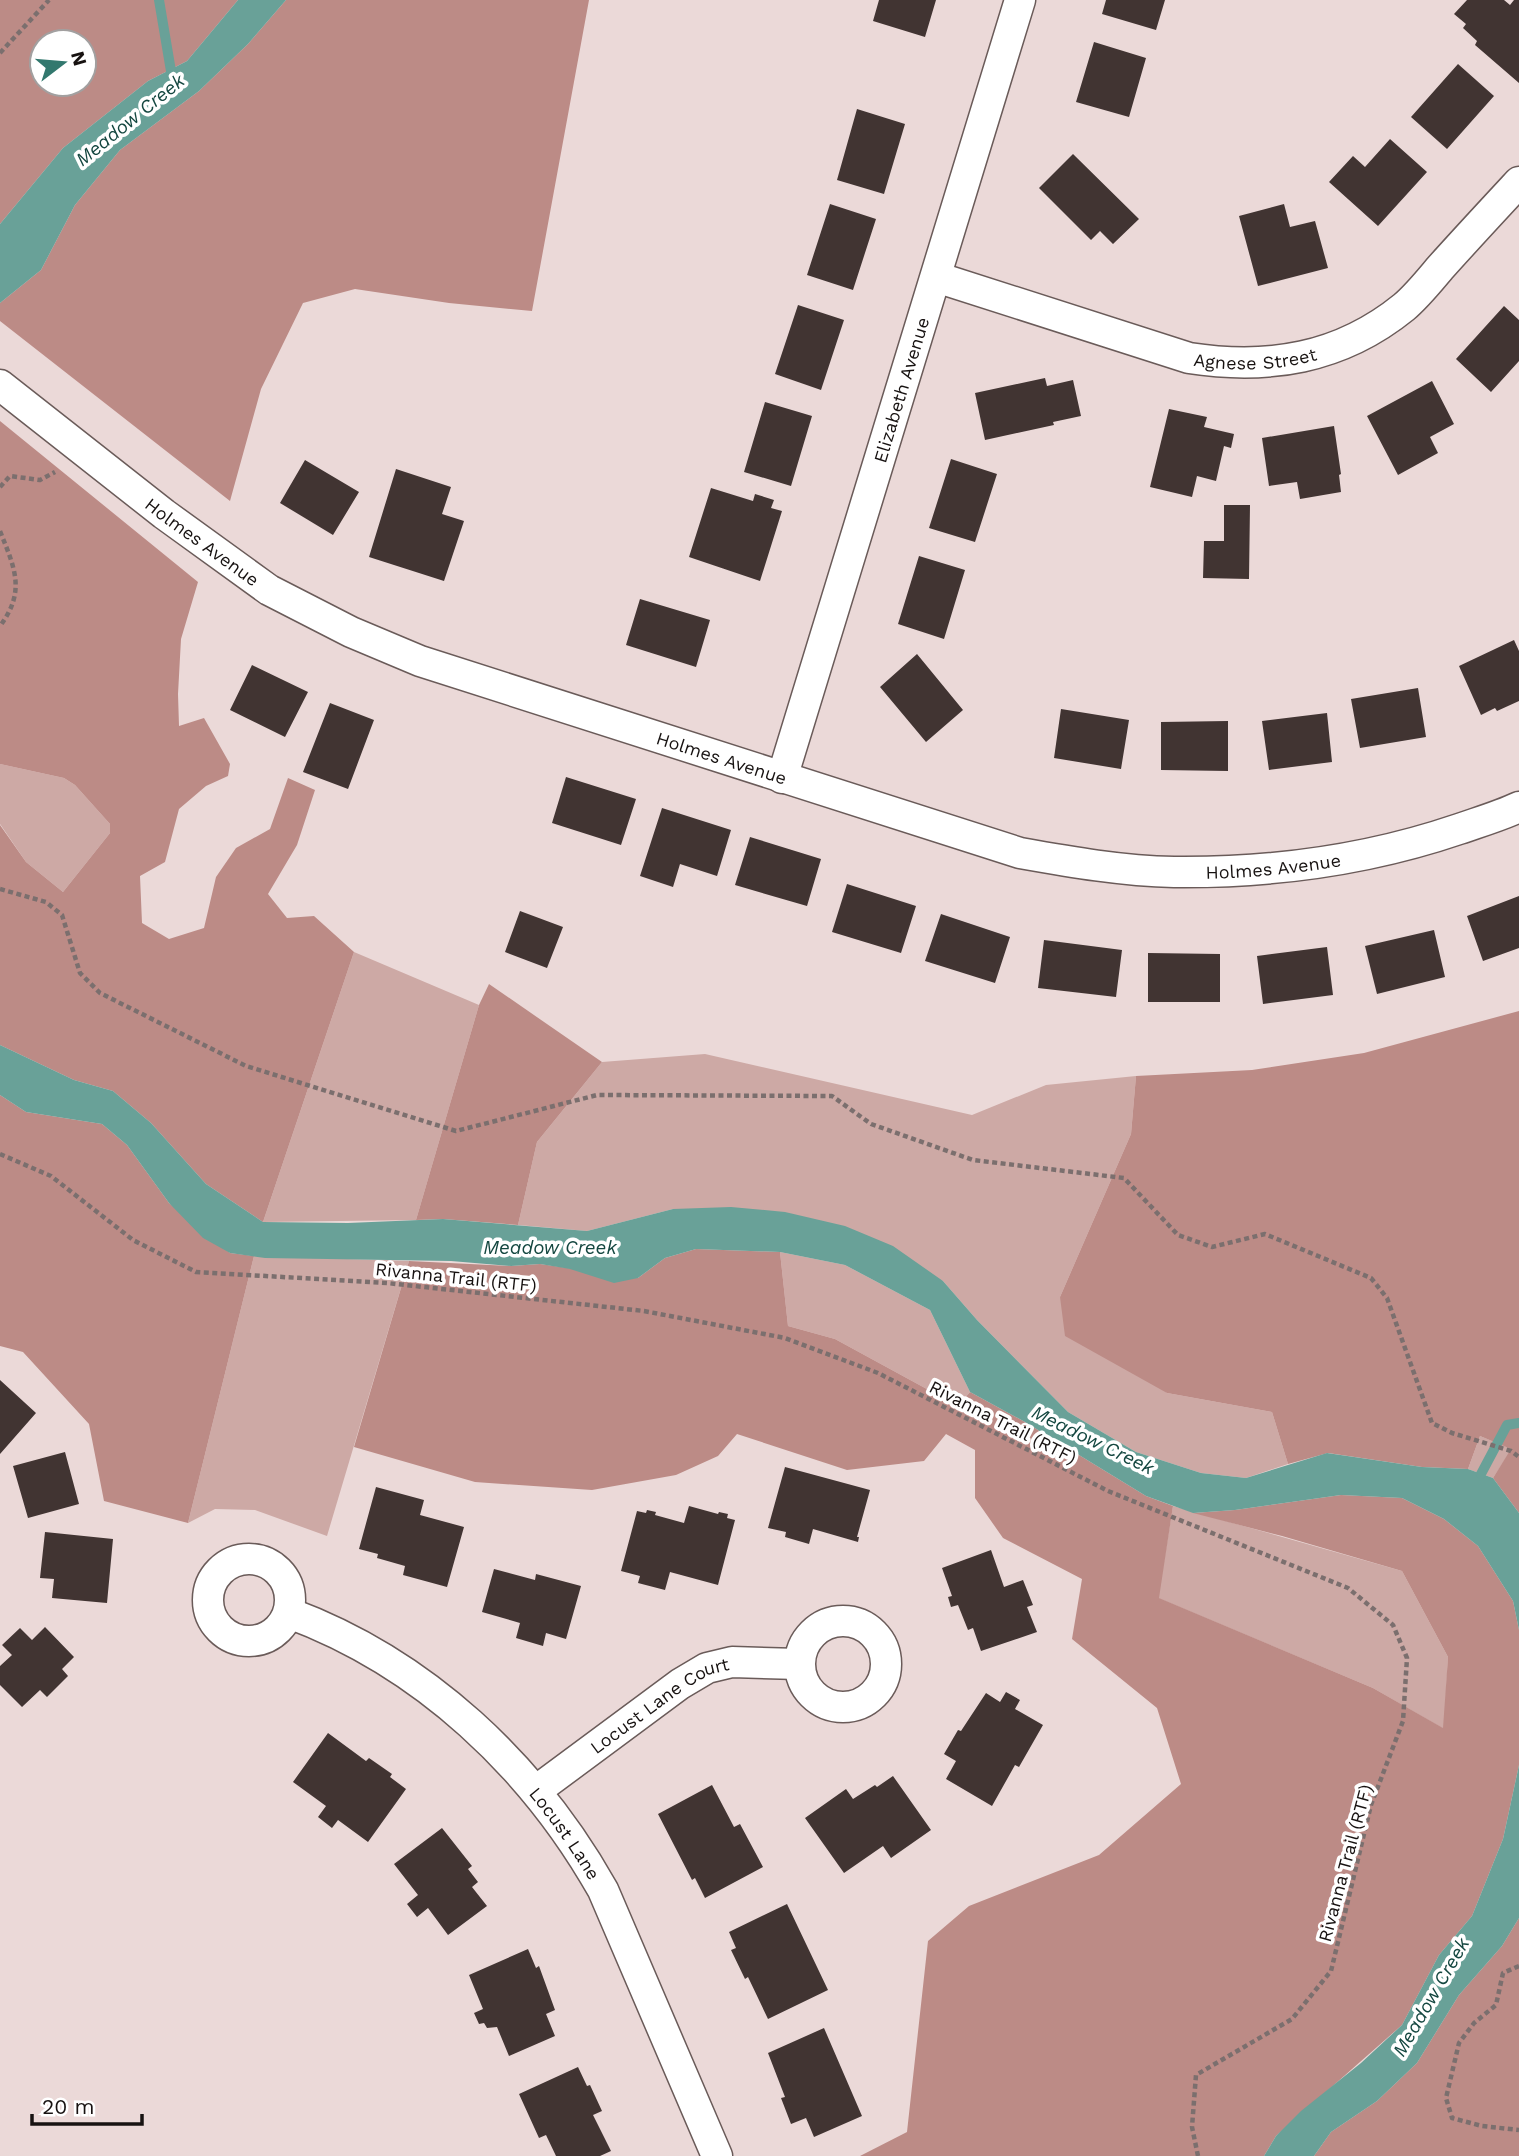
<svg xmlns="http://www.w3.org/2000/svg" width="1519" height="2156" viewBox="0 0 1519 2156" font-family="'Work Sans',sans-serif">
  <rect width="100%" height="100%" fill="#ebd9d8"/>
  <path fill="#cda9a5" d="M 0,764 L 64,778 L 75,785 L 110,824 L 110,833 L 63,892 L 26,862 L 0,824 Z
    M 354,952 L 479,1005 L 416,1220 L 263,1222 Z
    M 705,1054 L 972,1115 L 1046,1085 L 1136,1076 L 1131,1134 L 1060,1297 L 1167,1393 L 1272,1412 L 1288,1464 L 1246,1478 L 1201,1473 L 1136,1452 L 1068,1412 L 977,1320 L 943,1281 L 673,1209 L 587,1231 L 518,1225 L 537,1142 L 602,1062 Z
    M 780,1252 L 845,1265 L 930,1310 L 970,1392 L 958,1406 L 835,1339 L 788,1326 Z
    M 254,1256 L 409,1261 L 327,1536 L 255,1510 L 215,1509 L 188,1523 Z
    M 1480,1436 L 1512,1449 L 1493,1478 L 1468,1469 Z
    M 1173,1506 L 1402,1571 L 1448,1657 L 1444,1729 L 1373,1688 L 1158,1598 Z"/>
  <path fill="#bc8b86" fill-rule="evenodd" d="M 0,0 L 238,0 L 187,61 L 148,81 L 63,148 L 0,224 ZM 42,42 L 84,42 L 84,84 L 42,84 Z
    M 286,0 L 589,0 L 532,311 L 449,303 L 355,289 L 303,303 L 261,389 L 230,501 L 0,321 L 0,303 L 41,270 L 75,205 L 120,150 L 199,91 L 248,44 Z
    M 0,421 L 198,582 L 181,639 L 178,694 L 179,726 L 204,718 L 230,764 L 228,776 L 206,786 L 179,809 L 165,862 L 140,876 L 142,923 L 169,939 L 204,928 L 216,877 L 236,848 L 270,829 L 288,778 L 315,790 L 297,845 L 268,894 L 287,918 L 314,916 L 354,952 L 263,1222 L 206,1184 L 151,1123 L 113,1091 L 74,1080 L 0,1045 L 0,825 L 26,862 L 63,892 L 110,833 L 110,824 L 75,785 L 64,778 L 0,764 Z
    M 489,984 L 602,1062 L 537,1142 L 518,1225 L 443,1219 L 416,1220 L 479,1005 Z
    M 1519,1011 L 1519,1513 L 1493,1478 L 1511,1449 L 1480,1436 L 1468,1469 L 1422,1467 L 1328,1453 L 1288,1464 L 1272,1412 L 1167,1393 L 1065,1336 L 1060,1297 L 1131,1134 L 1136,1076 L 1252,1070 L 1364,1053 Z
    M 0,1095 L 26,1112 L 102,1124 L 127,1145 L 169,1203 L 230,1253 L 254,1256 L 188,1523 L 104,1501 L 89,1424 L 23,1352 L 0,1346 Z
    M 696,1249 L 780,1252 L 788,1326 L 835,1339 L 958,1406 L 970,1392 L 1025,1422 L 1146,1496 L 1173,1506 L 1159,1598 L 1373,1688 L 1443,1728 L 1448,1657 L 1402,1571 L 1282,1536 L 1193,1513 L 1235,1510 L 1341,1495 L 1402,1498 L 1444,1519 L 1478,1546 L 1513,1601 L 1519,1630 L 1519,1765 L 1503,1839 L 1472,1916 L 1439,1955 L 1402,2025 L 1276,2136 L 1264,2156 L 860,2156 L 907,2132 L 928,1941 L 969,1906 L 1099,1855 L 1181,1784 L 1157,1708 L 1072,1639 L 1082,1579 L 1003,1538 L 975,1498 L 975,1450 L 946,1434 L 924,1461 L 847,1470 L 737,1434 L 718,1456 L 676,1475 L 592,1490 L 475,1482 L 354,1447 L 409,1261 L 511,1266 L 540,1264 L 638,1278 L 665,1258 Z
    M 1519,1918 L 1519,2156 L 1314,2156 L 1331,2132 L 1377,2101 L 1417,2063 L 1459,1995 L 1502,1946 Z"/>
  <path fill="#69a198" d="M 238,0 L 286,0 L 248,44 L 199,91 L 120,150 L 75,205 L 41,270 L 0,303 L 0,224 L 63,148 L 148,81 L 187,61 Z
    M 0,1045 L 74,1080 L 113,1091 L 151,1123 L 206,1184 L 263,1222 L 348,1223 L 443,1219 L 587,1231 L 673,1209 L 731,1207 L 785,1212 L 845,1226 L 893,1246 L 943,1281 L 977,1320 L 1068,1412 L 1136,1452 L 1201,1473 L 1246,1478 L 1327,1453 L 1422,1467 L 1468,1469 L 1493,1478 L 1519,1513 L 1519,1630 L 1513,1601 L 1478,1546 L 1444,1519 L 1402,1498 L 1341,1495 L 1235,1510 L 1193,1513 L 1146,1496 L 1025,1422 L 970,1392 L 930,1310 L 845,1265 L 780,1252 L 696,1249 L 665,1258 L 638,1278 L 614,1283 L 570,1269 L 540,1264 L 511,1266 L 451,1261 L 265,1258 L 230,1253 L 203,1238 L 169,1203 L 127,1145 L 102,1124 L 26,1112 L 0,1095 Z
    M 1519,1765 L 1519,1918 L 1502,1946 L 1459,1995 L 1417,2063 L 1377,2101 L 1331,2132 L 1314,2156 L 1264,2156 L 1276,2136 L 1301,2111 L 1361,2063 L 1402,2025 L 1439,1955 L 1472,1916 L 1503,1839 Z"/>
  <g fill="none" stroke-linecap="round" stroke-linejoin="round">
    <path stroke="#69a198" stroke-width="10" d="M 159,0 L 173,83
      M 1481,1474 L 1507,1425 L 1519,1423"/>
  </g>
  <path fill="#413432" d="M 879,0 L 936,0 L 925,37 L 873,21 Z
    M 1106,0 L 1165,0 L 1156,30 L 1102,14 Z
    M 1467,0 L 1504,0 L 1510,5 L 1514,0 L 1519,0 L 1519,83 L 1475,45 L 1477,41 L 1463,28 L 1466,24 L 1454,14 Z
    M 1094,42 L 1146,58 L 1129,117 L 1076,102 Z
    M 1458,64 L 1494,96 L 1447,149 L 1411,117 Z
    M 857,109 L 905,124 L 884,194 L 837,180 Z
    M 1390,139 L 1427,172 L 1378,226 L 1329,182 L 1353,156 L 1365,167 Z
    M 1073,154 L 1139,219 L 1113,244 L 1100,231 L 1091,240 L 1039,188 Z
    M 830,204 L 876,219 L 853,290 L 807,275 Z
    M 1284,204 L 1290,227 L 1315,221 L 1328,268 L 1258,286 L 1239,216 Z
    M 798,305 L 844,320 L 821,390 L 775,374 Z
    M 1504,306 L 1519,320 L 1519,361 L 1491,392 L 1456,359 Z
    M 1045,378 L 1047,386 L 1073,380 L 1081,416 L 1053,422 L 1054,425 L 985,440 L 975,393 Z
    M 1432,381 L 1454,424 L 1430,437 L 1438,453 L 1398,475 L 1367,416 Z
    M 765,402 L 812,416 L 791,486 L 744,472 Z
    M 1169,409 L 1207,417 L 1204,427 L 1234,434 L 1231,448 L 1224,446 L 1216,481 L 1197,476 L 1192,497 L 1150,487 Z
    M 1334,426 L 1341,474 L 1339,475 L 1341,492 L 1300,499 L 1297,482 L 1269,486 L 1262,438 Z
    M 951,459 L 997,474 L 975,542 L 929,528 Z
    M 305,460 L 359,492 L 333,535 L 280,503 Z
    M 396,469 L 451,487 L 442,514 L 464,521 L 444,581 L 369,557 Z
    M 711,488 L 753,501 L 755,494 L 774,500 L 771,508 L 782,511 L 760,581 L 689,557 Z
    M 1224,505 L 1250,505 L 1249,579 L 1203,578 L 1204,541 L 1224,541 Z
    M 919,556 L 965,570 L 944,639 L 898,624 Z
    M 640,599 L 710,620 L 696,667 L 626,645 Z
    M 1514,640 L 1519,651 L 1519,701 L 1497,711 L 1495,708 L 1481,715 L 1459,666 Z
    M 917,654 L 963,710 L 926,742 L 880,687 Z
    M 252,665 L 308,692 L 285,737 L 230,710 Z
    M 1418,688 L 1426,737 L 1360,748 L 1351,699 Z
    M 330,703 L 374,720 L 348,789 L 303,772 Z
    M 1061,709 L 1129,720 L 1121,769 L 1054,758 Z
    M 1327,713 L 1332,762 L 1269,770 L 1262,721 Z
    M 1228,721 L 1228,771 L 1161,770 L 1161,722 Z
    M 566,777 L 636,799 L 621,845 L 552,823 Z
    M 662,808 L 731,830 L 717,876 L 680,864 L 673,887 L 640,876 Z
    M 750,837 L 821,859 L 807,906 L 735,885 Z
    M 847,884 L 916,906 L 901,953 L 832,932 Z
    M 1519,896 L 1519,948 L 1483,961 L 1467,916 Z
    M 520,911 L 563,927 L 547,968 L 505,952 Z
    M 941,914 L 1010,937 L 995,983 L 925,961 Z
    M 1434,930 L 1445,977 L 1377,994 L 1365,946 Z
    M 1044,940 L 1122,950 L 1116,997 L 1038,988 Z
    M 1327,947 L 1333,995 L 1263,1004 L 1257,956 Z
    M 1148,953 L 1220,954 L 1220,1002 L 1148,1002 Z
    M 0,1380 L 36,1413 L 0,1454 Z
    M 65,1452 L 79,1504 L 28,1518 L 13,1466 Z
    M 785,1467 L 870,1490 L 857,1537 L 859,1537 L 858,1542 L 813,1529 L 809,1544 L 785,1537 L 786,1532 L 768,1528 Z
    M 376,1487 L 424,1500 L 420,1515 L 464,1527 L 447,1587 L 403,1575 L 405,1566 L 377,1558 L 378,1554 L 359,1549 Z
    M 689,1506 L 718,1514 L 719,1512 L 728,1514 L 727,1518 L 735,1520 L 718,1585 L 670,1572 L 665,1590 L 638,1583 L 640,1576 L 621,1571 L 637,1511 L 646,1513 L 647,1510 L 656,1512 L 655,1515 L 684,1523 Z
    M 45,1532 L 113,1539 L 107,1603 L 52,1598 L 54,1579 L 40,1578 Z
    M 991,1550 L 1004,1587 L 1023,1580 L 1033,1605 L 1027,1607 L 1037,1632 L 981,1651 L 973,1628 L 968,1630 L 958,1605 L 951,1607 L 948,1597 L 952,1596 L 942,1568 Z
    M 494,1569 L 535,1580 L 536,1574 L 581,1586 L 566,1639 L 546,1633 L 543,1646 L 516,1638 L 520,1623 L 482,1612 Z
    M 45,1627 L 74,1657 L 62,1669 L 68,1676 L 47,1697 L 40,1690 L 22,1707 L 0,1685 L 0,1666 L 12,1655 L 2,1645 L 20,1628 L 32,1640 Z
    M 1006,1692 L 1020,1700 L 1015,1709 L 1043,1725 L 1019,1767 L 1015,1765 L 992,1806 L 946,1779 L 956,1761 L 944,1754 L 958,1730 L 961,1731 L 986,1693 L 1000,1702 Z
    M 328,1733 L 366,1761 L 369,1758 L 392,1774 L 390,1777 L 406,1789 L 368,1842 L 338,1820 L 332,1828 L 318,1817 L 326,1806 L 293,1782 Z
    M 893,1776 L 931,1830 L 891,1858 L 883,1846 L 844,1873 L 805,1818 L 846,1789 L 853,1799 L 875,1785 L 877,1787 Z
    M 712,1785 L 734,1827 L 740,1824 L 763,1867 L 705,1898 L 695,1878 L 692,1880 L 658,1814 Z
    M 442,1828 L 472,1866 L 468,1869 L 478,1882 L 472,1887 L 487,1906 L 448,1935 L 428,1908 L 417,1917 L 407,1904 L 418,1895 L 394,1864 Z
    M 787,1904 L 828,1990 L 768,2019 L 748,1977 L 745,1979 L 731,1950 L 736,1948 L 729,1932 Z
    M 528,1949 L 536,1968 L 539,1966 L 555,2010 L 546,2014 L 555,2036 L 509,2056 L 497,2027 L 487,2028 L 484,2023 L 479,2024 L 474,2013 L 483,2009 L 469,1975 Z
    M 824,2028 L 862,2116 L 814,2137 L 806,2118 L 791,2124 L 781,2098 L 785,2097 L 768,2053 Z
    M 578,2067 L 587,2086 L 590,2085 L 602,2111 L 593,2115 L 611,2151 L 600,2156 L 556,2156 L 546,2135 L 539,2138 L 519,2094 Z"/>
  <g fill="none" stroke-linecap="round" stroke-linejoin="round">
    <g stroke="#6a5b59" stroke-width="33">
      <g id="minor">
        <path id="s1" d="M 936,277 L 1189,358 C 1268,370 1340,359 1404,307 C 1417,296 1429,281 1440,268 C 1466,239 1493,210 1519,182"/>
        <path id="s2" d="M 0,385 L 164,514 L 269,590 L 351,632 L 420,661 L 1020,853 C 1071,862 1122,871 1174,872 C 1271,873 1368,860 1459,829 C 1479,822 1500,816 1519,807"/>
        <path id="s3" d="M 782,778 L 1020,0"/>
        <circle cx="249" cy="1600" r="41"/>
        <path id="s4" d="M 289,1613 C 424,1663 533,1766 603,1890 L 717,2156"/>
        <circle cx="843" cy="1664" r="43"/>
        <path id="s5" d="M 537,1790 L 680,1684 L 707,1668 L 732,1662 L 799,1664"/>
      </g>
    </g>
    <path stroke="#7b6f6e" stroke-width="4.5" stroke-dasharray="5 3.5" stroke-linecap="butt" d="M 0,53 L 49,0
      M 0,487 L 10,476 L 40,480 L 55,472
      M 0,531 C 15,569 26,591 0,626
      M 0,889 L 46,902 L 62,915 L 80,973 L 100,993 L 246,1066 L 456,1131 L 597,1095 L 832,1096 L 871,1124 L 973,1160 L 1124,1178 L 1178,1235 L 1212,1247 L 1265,1234 L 1371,1278 L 1387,1298 L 1432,1423 L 1452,1433 L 1511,1451 L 1519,1457
      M 0,1154 L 51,1176 L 133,1240 L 196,1272 L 387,1283 L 644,1311 L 785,1338 L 878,1373 L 1108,1491 L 1348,1588 L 1393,1625 L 1407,1658 L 1403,1721 L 1371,1805 L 1331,1971 L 1292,2019 L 1196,2075 L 1192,2127 L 1198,2156
      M 1519,1966 L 1503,1973 L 1496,2005 L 1474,2023 L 1459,2043 L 1446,2098 L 1452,2118 L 1482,2126 L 1519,2130"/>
    <use href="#minor" stroke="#fff" stroke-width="30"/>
  </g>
  <g text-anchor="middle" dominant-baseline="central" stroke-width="7" stroke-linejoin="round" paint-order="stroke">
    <g font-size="18" fill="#171211" stroke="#fff">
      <text stroke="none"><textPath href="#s1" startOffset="332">Agnese Street</textPath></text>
      <text stroke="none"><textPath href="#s3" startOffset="406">Elizabeth Avenue</textPath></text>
      <text stroke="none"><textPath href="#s2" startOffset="256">Holmes Avenue</textPath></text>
      <text stroke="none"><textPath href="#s2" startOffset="822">Holmes Avenue</textPath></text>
      <text stroke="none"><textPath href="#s2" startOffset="1390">Holmes Avenue</textPath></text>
      <text transform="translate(456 1277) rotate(6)">Rivanna Trail (RTF)</text>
      <text transform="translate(1003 1422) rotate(27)">Rivanna Trail (RTF)</text>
      <text stroke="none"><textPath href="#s5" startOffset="150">Locust Lane Court</textPath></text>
      <text stroke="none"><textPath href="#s4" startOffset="359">Locust Lane</textPath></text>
      <text transform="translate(1345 1863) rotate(-75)">Rivanna Trail (RTF)</text>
    </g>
    <g font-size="19" font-style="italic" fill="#144740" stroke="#fff">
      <text transform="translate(130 120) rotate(-39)">Meadow Creek</text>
      <text x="550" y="1247">Meadow Creek</text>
      <text transform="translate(1093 1440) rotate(26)">Meadow Creek</text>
      <text transform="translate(1431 1997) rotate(-60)">Meadow Creek</text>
    </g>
  </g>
  <g transform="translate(63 63) rotate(74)"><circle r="33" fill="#ffffff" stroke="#a2a0a0" stroke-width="2"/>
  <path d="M0-5L12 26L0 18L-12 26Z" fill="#32786e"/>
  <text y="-10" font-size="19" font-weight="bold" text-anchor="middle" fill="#171211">N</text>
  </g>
  <path d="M32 2114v10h110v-10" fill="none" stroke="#171211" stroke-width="3.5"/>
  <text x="42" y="2114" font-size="21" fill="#171211" stroke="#ffffff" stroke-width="5" paint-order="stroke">20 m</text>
</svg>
